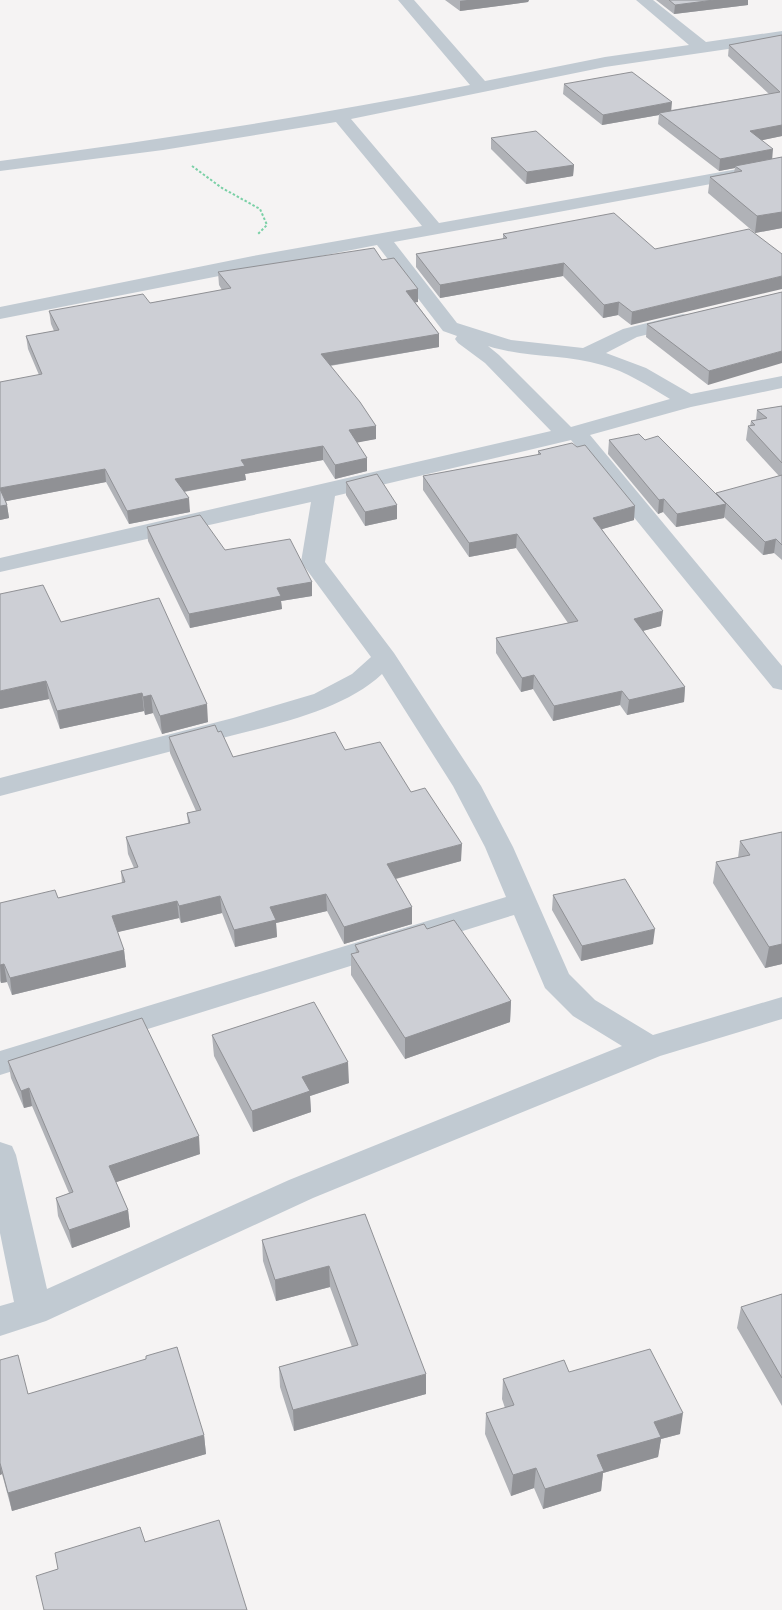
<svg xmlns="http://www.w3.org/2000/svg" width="782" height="1610" viewBox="0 0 782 1610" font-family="Signika,sans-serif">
  <rect width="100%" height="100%" fill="#f5f3f3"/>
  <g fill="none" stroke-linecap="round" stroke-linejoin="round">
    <path stroke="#7ad0a6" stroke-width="2" stroke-dasharray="2.5 2" stroke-linecap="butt" d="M 192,166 L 222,188 L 260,209 L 267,225 L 257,235"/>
    <path fill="#c1cad2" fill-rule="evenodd" d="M 398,0 L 414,0 L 485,81 L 605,57 L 689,45 L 636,0 L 653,0 L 706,42 L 782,31 L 782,41 L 605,67 L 351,119 L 439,223 L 782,161 L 782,171 L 394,242 L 457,323 L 511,340 L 583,348 L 623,329 L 683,314 L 690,316 L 693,320 L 690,324 L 637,337 L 606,353 L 646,368 L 691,394 L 782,376 L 782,388 L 691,407 L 590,435 L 782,666 L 782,690 L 773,688 L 571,440 L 335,496 L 325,562 L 394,653 L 481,786 L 513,847 L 569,974 L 595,1000 L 653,1035 L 782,997 L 782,1019 L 660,1056 L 452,1141 L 313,1198 L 46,1321 L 0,1336 L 0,1306 L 14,1302 L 0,1233 L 0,1142 L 12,1146 L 16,1155 L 47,1289 L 289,1180 L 622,1046 L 573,1016 L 545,988 L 514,915 L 0,1075 L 0,1051 L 506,897 L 485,847 L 453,786 L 382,674 C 339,715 253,729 195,745 C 130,762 65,779 0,796 L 0,778 L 233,718 L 314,694 L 352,674 L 371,657 L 301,562 L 311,502 L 0,572 L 0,558 L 551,431 L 485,363 L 458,343 L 455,339 L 457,336 L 443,331 L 377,245 L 0,319 L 0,307 L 253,256 L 422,226 L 336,122 L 163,150 L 0,171 L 0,161 C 158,140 314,116 470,85 ZM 488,346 C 525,358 564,354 602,365 C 626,371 648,386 670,399 L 571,427 L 499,355 Z"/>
  </g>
  <path fill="#b0b2b7" d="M 445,0 L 529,0 L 528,2 L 460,11 Z
    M 656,0 L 748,0 L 748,5 L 674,14 Z
    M 782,35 L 782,136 L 762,140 L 772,159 L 782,157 L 782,228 L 755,233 L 708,193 L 710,177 L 734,172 L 735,168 L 719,171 L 658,124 L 659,115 L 602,125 L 563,94 L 564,84 L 671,110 L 769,94 L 728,56 L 729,45 Z
    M 491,138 L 574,165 L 573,176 L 526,184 L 491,149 Z
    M 503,234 L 655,249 L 631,325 L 618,315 L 603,318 L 563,276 L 440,298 L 416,267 L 416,254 L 503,239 Z
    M 382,260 L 418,289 L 418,302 L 415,302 L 439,334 L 439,347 L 330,366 L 376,426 L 376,439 L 357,442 L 367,471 L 335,479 L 323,460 L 245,474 L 246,480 L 184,492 L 190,512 L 129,524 L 106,482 L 6,501 L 7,505 L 9,518 L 0,520 L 39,375 L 28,349 L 26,336 L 54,331 L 51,324 L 49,311 L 150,303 L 222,290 L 219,285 L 218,272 Z
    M 782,292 L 708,385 L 646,337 L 647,324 Z
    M 782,406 L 782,560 L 774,553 L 763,555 L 724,517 L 724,518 L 676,527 L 663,512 L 658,514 L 608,454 L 609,440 L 645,440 L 716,494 L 779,476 L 746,440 L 748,426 L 750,426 L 751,421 L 756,420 L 757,410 Z
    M 538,451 L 634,520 L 602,529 L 661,626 L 642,631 L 685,687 L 684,702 L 627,715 L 620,705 L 553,721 L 533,689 L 521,692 L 496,653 L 496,638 L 568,623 L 516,548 L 469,557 L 423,490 L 423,476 L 538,455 Z
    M 346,482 L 397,519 L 365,526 L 346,495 Z
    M 147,527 L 225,550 L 312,582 L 312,596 L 281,601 L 282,609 L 190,628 L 148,541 Z
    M 61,622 L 208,722 L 162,734 L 153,713 L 145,715 L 144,711 L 60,729 L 49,699 L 0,709 Z
    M 218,732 L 233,757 L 345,750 L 411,792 L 461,861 L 396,879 L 412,907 L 412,924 L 344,944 L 327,911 L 276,923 L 277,937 L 235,947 L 222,913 L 181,923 L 179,918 L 117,932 L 124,950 L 126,967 L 12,995 L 7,982 L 1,983 L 0,981 L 0,903 L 58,898 L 122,883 L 121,871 L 134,868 L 128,854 L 126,837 L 188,823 L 187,813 L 196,811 L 170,753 L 169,737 Z
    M 782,832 L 782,964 L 765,968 L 713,883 L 716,862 L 738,858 L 740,841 Z
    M 553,895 L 653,944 L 581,961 L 552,910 Z
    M 427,929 L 511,1001 L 510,1022 L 405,1059 L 351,975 L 351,954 L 356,953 L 355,945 Z
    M 212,1035 L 349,1083 L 310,1096 L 311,1112 L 253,1132 L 214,1056 Z
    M 8,1061 L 200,1154 L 116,1182 L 128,1210 L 130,1227 L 72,1248 L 58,1216 L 56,1198 L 69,1193 L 32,1106 L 24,1108 L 11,1078 Z
    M 365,1214 L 426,1394 L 294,1431 L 280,1387 L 279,1367 L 352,1347 L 330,1287 L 276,1301 L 263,1261 L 262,1240 Z
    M 782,1294 L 782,1406 L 737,1328 L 741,1307 Z
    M 0,1360 L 28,1394 L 204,1435 L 206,1454 L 12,1511 L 2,1474 L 0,1475 Z
    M 569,1372 L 680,1434 L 661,1439 L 658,1457 L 603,1473 L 601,1491 L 543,1509 L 534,1488 L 511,1496 L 485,1434 L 486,1413 L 505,1408 L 502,1399 L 503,1379 Z"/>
  <path fill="#909195" d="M 467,0 L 529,0 L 528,2 L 460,11 L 460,1 Z
    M 714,0 L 748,0 L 748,5 L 674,14 L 675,5 Z
    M 672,102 L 671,113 L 659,113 L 659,115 L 602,125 L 603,115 Z
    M 782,125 L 782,136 L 749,143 L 750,131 Z
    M 773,149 L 772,161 L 735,166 L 735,168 L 719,171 L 720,159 Z
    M 574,165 L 573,176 L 526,184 L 527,172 Z
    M 782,212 L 782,228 L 755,233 L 757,216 Z
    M 564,263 L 563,276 L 440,298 L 440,285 Z
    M 782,276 L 782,289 L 631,325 L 632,312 Z
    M 418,289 L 418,302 L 406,304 L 406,291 Z
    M 619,302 L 618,315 L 603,318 L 604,305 Z
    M 439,334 L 439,347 L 321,367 L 321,354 Z
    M 782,351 L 782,363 L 708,385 L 709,371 Z
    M 376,426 L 376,439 L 350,444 L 349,430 Z
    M 323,446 L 323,460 L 245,474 L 246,480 L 176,493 L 175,479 L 241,460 Z
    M 367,458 L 367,471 L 335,479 L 335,465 Z
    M 105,469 L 106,482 L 2,502 L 0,488 Z
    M 189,498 L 190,512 L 129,524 L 127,511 Z
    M 664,499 L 663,512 L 658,514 L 659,500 Z
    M 726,504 L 724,518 L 676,527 L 677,514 Z
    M 7,505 L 9,518 L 0,520 L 0,506 Z
    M 397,505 L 397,519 L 365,526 L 365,512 Z
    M 635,506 L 634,520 L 592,532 L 593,518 Z
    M 517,534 L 516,548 L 469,557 L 469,543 Z
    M 776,539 L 774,553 L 763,555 L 765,542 Z
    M 312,582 L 312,596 L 281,601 L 282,609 L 190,628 L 189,614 L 277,588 Z
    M 663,611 L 661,626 L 632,634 L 634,619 Z
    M 534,675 L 533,689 L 521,692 L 522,678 Z
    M 46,681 L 49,699 L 0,709 L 0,691 Z
    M 685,687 L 684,702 L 627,715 L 629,700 Z
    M 622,691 L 620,705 L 553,721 L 554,706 Z
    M 142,693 L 144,711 L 60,729 L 57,711 Z
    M 151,695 L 153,713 L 145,715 L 143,697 Z
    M 207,704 L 208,722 L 162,734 L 160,716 Z
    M 462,844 L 461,861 L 387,881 L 387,864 Z
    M 326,894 L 327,911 L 276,923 L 277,937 L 235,947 L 234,930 L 270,907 Z
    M 220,896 L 222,913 L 181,923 L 179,906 Z
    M 177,901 L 179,918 L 114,933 L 112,916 Z
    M 412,907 L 412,924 L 344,944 L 344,927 Z
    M 655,929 L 653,944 L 581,961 L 582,946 Z
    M 782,944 L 782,964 L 765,968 L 769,947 Z
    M 124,950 L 126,967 L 12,995 L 10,978 Z
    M 4,964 L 7,982 L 1,983 L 0,965 Z
    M 511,1001 L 510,1022 L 405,1059 L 405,1038 Z
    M 348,1062 L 349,1083 L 310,1096 L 311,1112 L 253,1132 L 252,1111 L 302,1077 Z
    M 29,1088 L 32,1106 L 24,1108 L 21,1091 Z
    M 199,1136 L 200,1154 L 111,1184 L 109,1166 Z
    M 128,1210 L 130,1227 L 72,1248 L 69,1230 Z
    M 329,1266 L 330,1287 L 276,1301 L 275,1280 Z
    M 426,1374 L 426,1394 L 294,1431 L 293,1410 Z
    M 683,1413 L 680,1434 L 661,1439 L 658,1457 L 603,1473 L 601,1491 L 543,1509 L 545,1489 L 597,1455 L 654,1422 Z
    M 204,1435 L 206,1454 L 12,1511 L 8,1493 Z
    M 0,1464 L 2,1474 L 0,1475 Z
    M 536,1468 L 534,1488 L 511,1496 L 513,1475 Z"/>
  <path fill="#cdcfd5" stroke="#909195" d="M 669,0 L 714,0 L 675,5 Z
    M 782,35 L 782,125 L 750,131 L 773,149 L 720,159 L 659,113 L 780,92 L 729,45 Z
    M 632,72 L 672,102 L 603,115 L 564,84 Z
    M 536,131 L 574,165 L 527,172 L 491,138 Z
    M 782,157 L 782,212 L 757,216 L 710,177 L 742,171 L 735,166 Z
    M 614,213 L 655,249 L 749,229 L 782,254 L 782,276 L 632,312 L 619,302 L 604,305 L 564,263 L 440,285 L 416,254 L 507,238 L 503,234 Z
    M 374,248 L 382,260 L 394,258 L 418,289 L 406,291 L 439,334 L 321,354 L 360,402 L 376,426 L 349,430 L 367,458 L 335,465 L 323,446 L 241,460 L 245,466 L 175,479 L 189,498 L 127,511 L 105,469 L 0,488 L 0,382 L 42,374 L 26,336 L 59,330 L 49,311 L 143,294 L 150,303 L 231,288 L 218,272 Z
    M 782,292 L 782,351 L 709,371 L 647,324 Z
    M 782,406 L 782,463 L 748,426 L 755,425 L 751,421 L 767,418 L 757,410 Z
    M 639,434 L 645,440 L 658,436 L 726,504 L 677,514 L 664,499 L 659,500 L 609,440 Z
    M 572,443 L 577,447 L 585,445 L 635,506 L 593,518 L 663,611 L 634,619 L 685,687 L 629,700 L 622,691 L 554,706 L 534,675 L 522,678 L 496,638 L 578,621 L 517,534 L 469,543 L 423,476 L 541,454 L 538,451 Z
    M 377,474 L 397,505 L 365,512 L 346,482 Z
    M 782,475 L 782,545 L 776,539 L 765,542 L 716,493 Z
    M 0,489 L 7,505 L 0,506 Z
    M 200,515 L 225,550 L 290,539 L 312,582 L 277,588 L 281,596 L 189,614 L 147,527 Z
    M 43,585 L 61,622 L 159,598 L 207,704 L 160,716 L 151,695 L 143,697 L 142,693 L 57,711 L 46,681 L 0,691 L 0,594 Z
    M 215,725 L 218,732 L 221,731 L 233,757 L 335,732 L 345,750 L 380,742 L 411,792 L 425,788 L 462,844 L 387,864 L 412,907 L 344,927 L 326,894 L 270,907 L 276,920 L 234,930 L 220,896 L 179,906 L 177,901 L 112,916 L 124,950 L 10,978 L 4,964 L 0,965 L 0,903 L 55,890 L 58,898 L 125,882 L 121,871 L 138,867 L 126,837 L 190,823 L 187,813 L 201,810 L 169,737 Z
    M 782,832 L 782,944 L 769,947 L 716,862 L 750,855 L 740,841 Z
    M 625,879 L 655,929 L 582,946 L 553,895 Z
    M 454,920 L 511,1001 L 405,1038 L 351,954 L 359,952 L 355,945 L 424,924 L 427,929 Z
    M 314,1002 L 348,1062 L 302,1077 L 310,1091 L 252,1111 L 212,1035 Z
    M 142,1018 L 199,1136 L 109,1166 L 128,1210 L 69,1230 L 56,1198 L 73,1192 L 29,1088 L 21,1091 L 8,1061 Z
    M 365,1214 L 426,1374 L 293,1410 L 279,1367 L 358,1345 L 329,1266 L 275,1280 L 262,1240 Z
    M 782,1294 L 782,1378 L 741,1307 Z
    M 177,1347 L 204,1435 L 8,1493 L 0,1463 L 0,1360 L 18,1355 L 28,1394 L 146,1359 L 146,1356 Z
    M 650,1349 L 683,1413 L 654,1422 L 661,1437 L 597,1455 L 604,1471 L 545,1489 L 536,1468 L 513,1475 L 486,1413 L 514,1405 L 503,1379 L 564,1360 L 569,1372 Z
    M 219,1520 L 247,1610 L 44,1610 L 36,1576 L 58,1569 L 55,1553 L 140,1527 L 145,1542 Z"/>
</svg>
